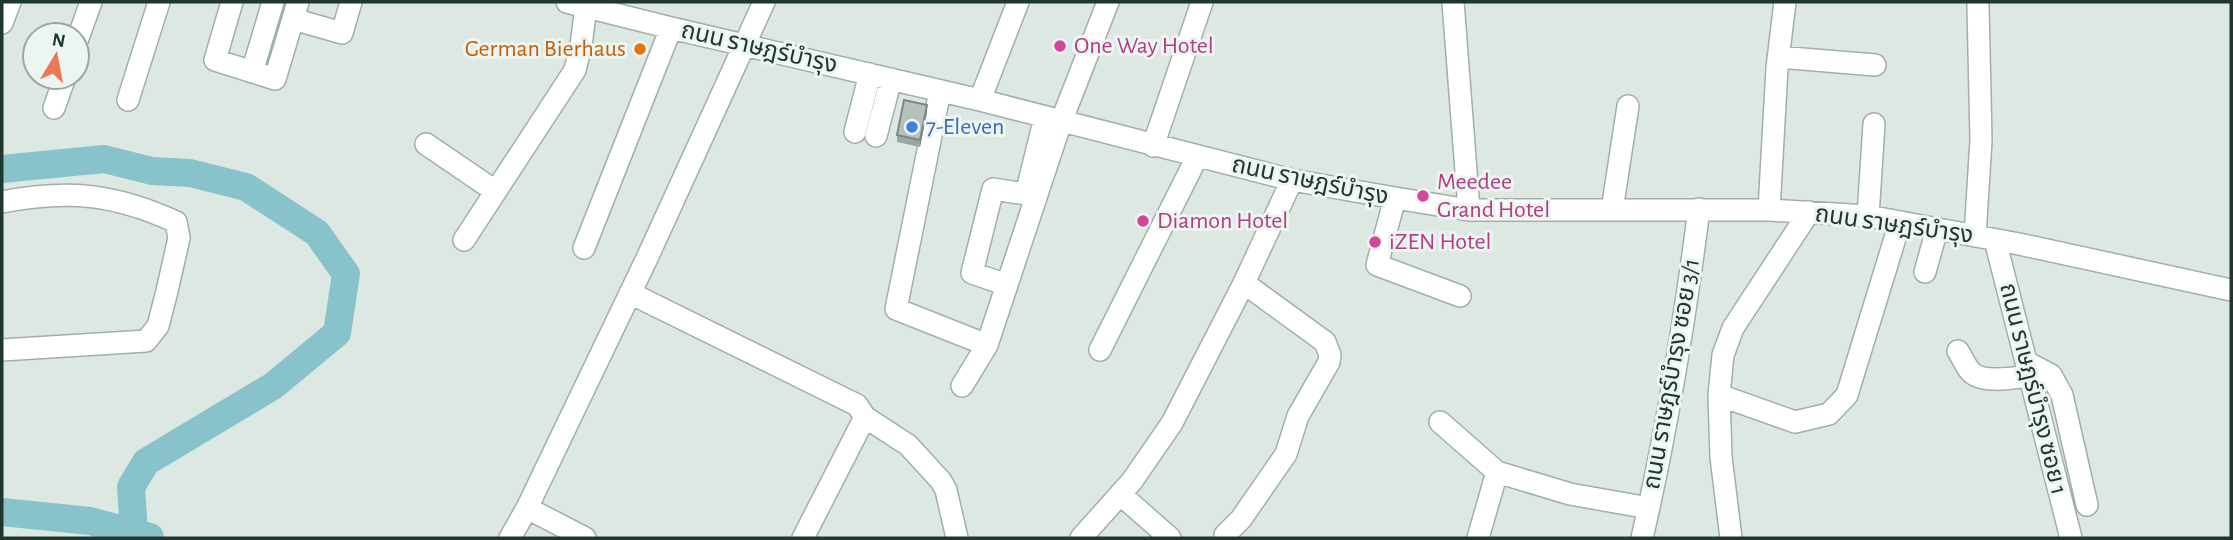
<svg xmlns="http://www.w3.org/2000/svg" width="2233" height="540" viewBox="0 0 2233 540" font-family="'Alegreya Sans','Noto Sans Thai',sans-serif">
  <rect width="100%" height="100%" fill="#dee8e3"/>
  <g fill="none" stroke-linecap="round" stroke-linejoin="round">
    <path stroke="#88c3cb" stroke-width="28" d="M 2,169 L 104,159 L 152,171 L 190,173 L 246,187 L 317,233 L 346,274 L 337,333 L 273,386 L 146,462 L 131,487 L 134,533
      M 2,512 L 90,521 L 150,537"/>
    <g stroke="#a1afaa" stroke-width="24">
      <path id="minor" d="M 232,2 L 215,60 L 275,79 L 298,2
        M 567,2 L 671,28 L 980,100 L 1292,180 L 1395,198 L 1469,210 L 1769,210 L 1868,216 L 2019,244 L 2231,290
        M 1453,2 L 1469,210
        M 293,19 L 342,33 L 351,2
        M 2,23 L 10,2
        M 77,41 L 91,2
        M 1778,57 L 1875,65
        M 252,72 L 273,2
        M 940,91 L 896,309 L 987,345
        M 128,100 L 159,2
        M 980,100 L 1018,2
        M 54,108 L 65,77
        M 855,132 L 870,74
        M 876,136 L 891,79
        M 426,144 L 495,191
        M 1153,146 L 1202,2
        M 1395,198 L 1377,265 L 1460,296
        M 2,202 C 68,189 115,194 176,222 L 179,238 L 167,291 L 158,326 L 146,341 L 2,350
        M 1612,210 L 1628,106
        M 1769,210 L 1777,68 L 1785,2
        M 1868,216 L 1874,124
        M 1975,236 L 1981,140 L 1978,6
        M 464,240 L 575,70 L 581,46 L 586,6
        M 1995,240 L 2071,538
        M 584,248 L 671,28
        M 1925,272 L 1937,229
        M 1007,285 L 972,273 L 993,189 L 1026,194 L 1045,117
        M 630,293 L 857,405 L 865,417 L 803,538
        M 1100,350 L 1197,157
        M 1958,351 C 1962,357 1965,365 1970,371 C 1981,384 2014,378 2030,376
        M 2026,362 L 2051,375 L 2062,395 L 2087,505
        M 962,386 L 987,345 L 1061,122 L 1108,2
        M 1719,395 L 1795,422 L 1829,414 L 1847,395 L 1900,222
        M 865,417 L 908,445 L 941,481 L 946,490 L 957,538
        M 1440,422 L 1497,472
        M 1120,494 L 1170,538
        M 527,508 L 585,538
        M 1225,535 L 1241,519 L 1286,454 L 1298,416 L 1329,362 L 1330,355 L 1325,342 L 1244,283
        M 510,538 L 527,508 L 648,256 L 764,2
        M 1081,538 L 1132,481 L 1172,423 L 1244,283 L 1292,180
        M 1478,538 L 1497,472 L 1570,494 L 1649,508
        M 1642,538 C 1667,430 1685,319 1699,209
        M 1731,538 L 1721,457 L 1719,395 L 1723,355 L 1733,328 L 1809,212"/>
    </g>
    <use href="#minor" stroke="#fff" stroke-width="21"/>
  </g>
  <path fill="#9aa8a2" d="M 927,112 L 920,147 L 897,142 L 897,135 Z"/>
  <path fill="#7d8884" d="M 927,105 L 927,112 L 920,147 L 920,140 Z"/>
  <path fill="#b3c3bc" stroke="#7d8884" stroke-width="2" d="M 904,100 L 927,105 L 920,140 L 897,135 Z"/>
  <g fill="#d1479c" stroke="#edf5f1" stroke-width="2.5">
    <circle cx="1060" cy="46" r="7"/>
    <circle cx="1423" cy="196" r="7"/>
    <circle cx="1143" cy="221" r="7"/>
    <circle cx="1375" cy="242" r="7"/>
  </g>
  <circle fill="#e8710a" stroke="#edf5f1" stroke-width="2.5" cx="640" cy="49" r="7"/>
  <circle fill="#3f7fe0" stroke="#edf5f1" stroke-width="2.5" cx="912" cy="127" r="7"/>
  <g text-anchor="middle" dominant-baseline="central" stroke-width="6" stroke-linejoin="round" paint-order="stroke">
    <g font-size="24" fill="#b23c85" stroke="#edf5f1" text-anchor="start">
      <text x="1074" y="46">One Way Hotel</text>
      <text x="1437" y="182">Meedee<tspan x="1437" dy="28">Grand Hotel</tspan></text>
      <text x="1157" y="221">Diamon Hotel</text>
      <text x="1389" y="242">iZEN Hotel</text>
    </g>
    <g font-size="24" fill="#203730" stroke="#edf5f1">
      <text transform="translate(759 48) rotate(13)">ถนน ราษฎร์บำรุง</text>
      <text transform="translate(1310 181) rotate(12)">ถนน ราษฎร์บำรุง</text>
      <text transform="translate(1894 225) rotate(8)">ถนน ราษฎร์บำรุง</text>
      <text transform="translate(1672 374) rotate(-80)">ถนน ราษฎร์บำรุง ซอย 3/1</text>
      <text transform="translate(2033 389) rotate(76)">ถนน ราษฎร์บำรุง ซอย 1</text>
    </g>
    <g font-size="24" fill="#c56008" stroke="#edf5f1" text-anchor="end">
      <text x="626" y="49">German Bierhaus</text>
    </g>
    <g font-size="24" fill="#366cbe" stroke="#edf5f1" text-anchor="start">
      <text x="926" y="127">7-Eleven</text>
    </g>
  </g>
  <rect width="2233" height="540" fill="none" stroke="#203730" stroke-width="7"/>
  <g transform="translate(56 56) rotate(10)"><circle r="33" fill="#edf5f1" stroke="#9ba9a4" stroke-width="2"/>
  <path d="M0-5L12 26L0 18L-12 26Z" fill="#ea795a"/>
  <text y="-10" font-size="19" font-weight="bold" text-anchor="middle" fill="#203730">N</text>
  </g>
</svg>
